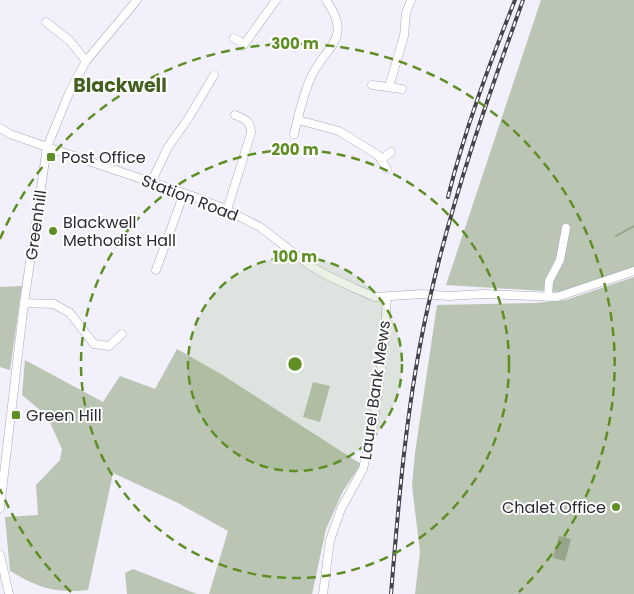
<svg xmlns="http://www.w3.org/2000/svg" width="634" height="594" viewBox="0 0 634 594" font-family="Poppins,sans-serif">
  <rect width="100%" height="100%" fill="#f1f0fb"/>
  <path fill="#bbc5b4" d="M 541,0 L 634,0 L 634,268 L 561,292 L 446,285 Z
    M 634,277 L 634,594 L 415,594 L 420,552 L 412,486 L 415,453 L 437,305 L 535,303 L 566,300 Z
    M 22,286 L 10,370 L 0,367 L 0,287 Z
    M 177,349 L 221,374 L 361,464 L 343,491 L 326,529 L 312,594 L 209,594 L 228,531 L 178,503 L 113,473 L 88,590 C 55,594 37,587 10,571 L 5,517 L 38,515 L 36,485 L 60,460 L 62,449 L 47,416 L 22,395 L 25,360 L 103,402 L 120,376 L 155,389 Z
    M 313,382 L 330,386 L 320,422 L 303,417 Z
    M 133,569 L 197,594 L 127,594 L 125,573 Z"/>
  <path fill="#97a68b" d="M 559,536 L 571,539 L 565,561 L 553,558 Z"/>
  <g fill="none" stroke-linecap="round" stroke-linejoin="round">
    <path stroke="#97a68b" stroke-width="2" d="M 616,236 L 634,226"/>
    <g stroke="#a9a7bf" stroke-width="9">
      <path id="street" d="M 46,22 L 70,41 L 86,61
        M 234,38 L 244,44
        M 243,46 L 276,0
        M 372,85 L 402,89
        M 389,87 L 404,36 L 406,13 L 411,0
        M 298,120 L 339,131 L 378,155 L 387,169
        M 0,128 L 10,134 L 47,147 L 198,198 L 227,210 L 260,227 L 308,264 L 326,275 L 354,288 L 375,297 L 422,294 L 449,296 L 484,294 L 557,297 L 634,271
        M 294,134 C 299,114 303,94 312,75 C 327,45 353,39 326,0
        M 382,159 L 391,152
        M 151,183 L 168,147 L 188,119 L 214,75
        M 227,210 L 251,133 C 251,121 245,119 235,115
        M 156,270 L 184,193
        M 548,297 L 549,281 L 560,260 L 566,228
        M 24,303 L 54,304 L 70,313 L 94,344 L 109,346 L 122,334
        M 0,508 L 24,303 L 47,147 L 70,91 L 86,61 L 137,0
        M 0,555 L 9,594
        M 323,594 L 330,540 L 341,509 L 363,469 L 374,420 L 384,344 L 387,297"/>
    </g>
    <use href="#street" stroke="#fff" stroke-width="8"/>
    <g stroke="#45444e" stroke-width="4">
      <path id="rail" d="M 448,197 C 465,129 489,65 515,0
        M 391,594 C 399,496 407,398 429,302 C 452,199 487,100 523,0"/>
    </g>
    <use href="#rail" stroke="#fff" stroke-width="2" stroke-dasharray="5.5" stroke-linecap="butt"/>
  </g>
  <circle cx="295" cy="364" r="107" fill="#5e8e24" fill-opacity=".12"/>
  <g fill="none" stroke="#5e8e24" stroke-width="2.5" stroke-dasharray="9 6">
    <circle cx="295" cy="364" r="107"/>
    <circle cx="295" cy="364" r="214"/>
    <path d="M71 592A320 320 0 0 1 0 489M0 239A320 320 0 1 1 519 592"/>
  </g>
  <g fill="#5e8e24" stroke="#fff" stroke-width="2">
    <rect x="46" y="152" width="10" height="10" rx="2.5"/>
    <circle cx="53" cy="231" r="5"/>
    <rect x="11" y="410" width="10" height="10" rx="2.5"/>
    <circle cx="616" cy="507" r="5"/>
  </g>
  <g text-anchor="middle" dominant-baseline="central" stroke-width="4" stroke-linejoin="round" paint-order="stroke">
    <g font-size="16" fill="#2b2b34" stroke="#fff" text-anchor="start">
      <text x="61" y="157">Post Office</text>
      <text x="63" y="222">Blackwell<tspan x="63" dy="18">Methodist Hall</tspan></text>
      <text x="26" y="415">Green Hill</text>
      <text x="606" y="507" text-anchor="end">Chalet Office</text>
    </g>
    <g font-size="16" fill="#2b2b34" stroke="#fff">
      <text transform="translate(190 198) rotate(21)">Station Road</text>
      <text transform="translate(36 225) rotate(-82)">Greenhill</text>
      <text transform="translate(375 390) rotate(-82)">Laurel Bank Mews</text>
    </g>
    <g font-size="19" font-weight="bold" fill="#426120" stroke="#fff">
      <text x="120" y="85">Blackwell</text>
    </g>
  </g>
  <circle cx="295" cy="364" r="8" fill="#5e8e24" stroke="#fff" stroke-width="2.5"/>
  <g font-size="15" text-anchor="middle" font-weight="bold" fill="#5e8e24" stroke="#fff" stroke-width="4" stroke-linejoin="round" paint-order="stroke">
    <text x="295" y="49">300 m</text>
    <text x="295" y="155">200 m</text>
    <text x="295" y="262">100 m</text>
  </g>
</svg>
